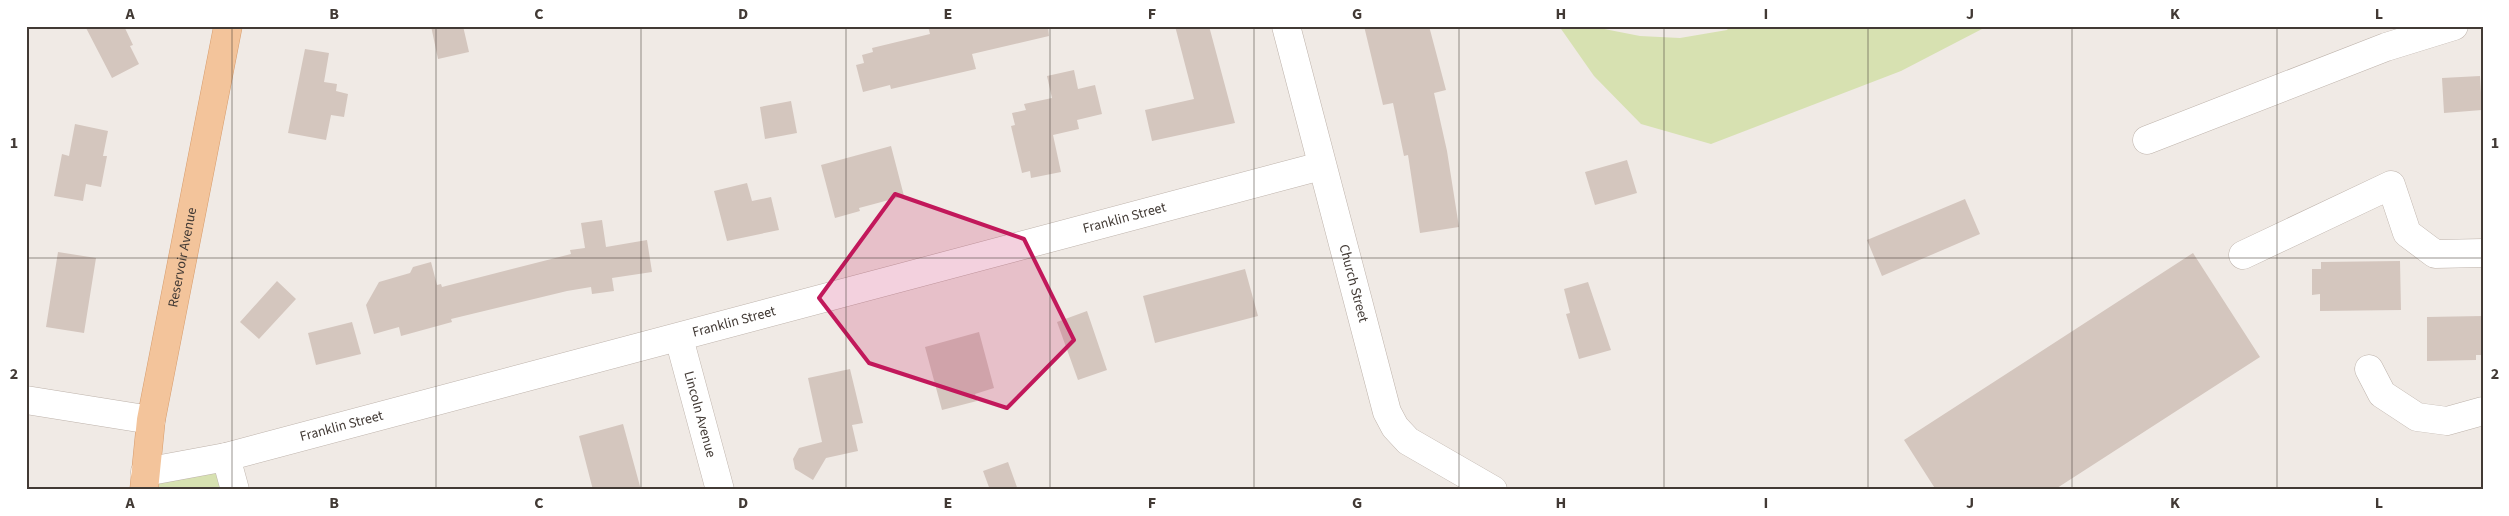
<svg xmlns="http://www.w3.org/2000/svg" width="2509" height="516" viewBox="0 0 2509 516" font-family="'Source Sans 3',sans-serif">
  <rect width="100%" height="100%" fill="#f0eae5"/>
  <path fill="#d7e1b1" d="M 1559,26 L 1589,26 L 1640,36 L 1680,38 L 1727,30 L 1730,26 L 2001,26 L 1982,29 L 1901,71 L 1711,144 L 1641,124 L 1594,76 Z
    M 217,467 L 223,490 L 158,490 L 158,479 Z"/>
  <path fill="#d4c6be" d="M 85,26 L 124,26 L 133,45 L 130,46 L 139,64 L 112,78 Z
    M 431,26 L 463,26 L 469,52 L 438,59 Z
    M 928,26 L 1048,26 L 1049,36 L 972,54 L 976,69 L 891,89 L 890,85 L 863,92 L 856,65 L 864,63 L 862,55 L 873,52 L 872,48 L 930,34 Z
    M 1175,26 L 1209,26 L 1235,123 L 1152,141 L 1145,110 L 1194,99 Z
    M 1364,26 L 1429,26 L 1446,90 L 1434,93 L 1447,151 L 1459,227 L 1420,233 L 1408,155 L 1404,156 L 1393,103 L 1383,105 Z
    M 305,49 L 329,53 L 324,82 L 337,84 L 336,91 L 348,94 L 344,117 L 331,115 L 326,140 L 288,133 Z
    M 1074,70 L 1078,89 L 1095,85 L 1102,114 L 1077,120 L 1079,129 L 1053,135 L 1061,172 L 1031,178 L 1030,171 L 1022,173 L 1011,126 L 1015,125 L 1012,113 L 1026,110 L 1024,104 L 1052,98 L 1047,76 Z
    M 2480,76 L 2482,110 L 2444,113 L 2442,78 Z
    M 791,101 L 797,133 L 765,139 L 760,107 Z
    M 75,124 L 108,131 L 103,156 L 107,156 L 101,187 L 86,184 L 83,201 L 54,196 L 62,154 L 69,156 Z
    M 891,146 L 904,196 L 859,208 L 860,211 L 835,218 L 821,165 Z
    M 1627,160 L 1637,193 L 1595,205 L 1585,172 Z
    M 747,183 L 752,201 L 771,197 L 779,230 L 727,241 L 714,191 Z
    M 1965,199 L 1980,234 L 1882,276 L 1867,240 Z
    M 602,220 L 606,247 L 647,240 L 652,272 L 612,278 L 614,291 L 592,294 L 591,287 L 567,291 L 451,319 L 452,322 L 401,336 L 399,327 L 374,334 L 366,305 L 379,282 L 410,273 L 413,267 L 431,262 L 437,285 L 441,284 L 442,287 L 571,254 L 570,250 L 585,248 L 581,223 Z
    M 58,252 L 96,258 L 84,333 L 46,327 Z
    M 2193,253 L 2260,357 L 2054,490 L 1936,490 L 1904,440 Z
    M 2400,261 L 2401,310 L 2320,311 L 2320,294 L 2312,295 L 2312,269 L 2321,269 L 2321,262 Z
    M 1245,269 L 1258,316 L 1155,343 L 1143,296 Z
    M 277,281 L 296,299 L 259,339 L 240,322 Z
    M 1588,282 L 1611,350 L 1579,359 L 1566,314 L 1570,313 L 1564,289 Z
    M 1087,311 L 1107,370 L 1078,380 L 1057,322 Z
    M 2483,316 L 2483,355 L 2476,355 L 2476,360 L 2427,361 L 2427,317 Z
    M 352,322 L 361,354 L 316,365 L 308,333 Z
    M 979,332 L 994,388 L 975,394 L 977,401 L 942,410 L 925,347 Z
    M 850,369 L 863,423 L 852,425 L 858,451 L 826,458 L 813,480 L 795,469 L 793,459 L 799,448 L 822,442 L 808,378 Z
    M 623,424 L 641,490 L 593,490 L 579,436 Z
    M 1008,462 L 1018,490 L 990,490 L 983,471 Z"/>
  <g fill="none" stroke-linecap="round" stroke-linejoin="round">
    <g stroke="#beb3ab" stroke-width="29">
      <g id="minor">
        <path id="s1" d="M 1286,26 L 1387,412 L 1395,427 L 1408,441 L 1493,490"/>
        <path d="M 2147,140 L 2386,47 L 2454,26"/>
        <path d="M 2243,255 L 2391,185 L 2407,233 L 2435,254 L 2483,253"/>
        <path id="s2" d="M 679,338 L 720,490"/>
        <path d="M 2369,369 L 2382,394 L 2417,417 L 2447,421 L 2483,411"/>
        <path d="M 26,400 L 151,420"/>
        <path d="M 226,457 L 235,490"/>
        <path id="s3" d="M 145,472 L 226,457 L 1321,166"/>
      </g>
    </g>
    <g stroke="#d69c6d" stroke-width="29">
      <g id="major">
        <path id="s4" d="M 144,490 L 151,420 L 228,26"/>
      </g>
    </g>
    <use href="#minor" stroke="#fff" stroke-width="28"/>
    <use href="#major" stroke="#f3c49b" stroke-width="28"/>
  </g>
  <path fill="#c2185b" fill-opacity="0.2" stroke="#c2185b" stroke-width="4" stroke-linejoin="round" d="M 895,194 L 1024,239 L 1074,340 L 1007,408 L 869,363 L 819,298 Z"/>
  <path fill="none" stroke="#423a35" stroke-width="1" stroke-opacity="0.55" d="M 232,26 L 232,490M 436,26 L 436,490M 641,26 L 641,490M 846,26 L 846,490M 1050,26 L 1050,490M 1254,26 L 1254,490M 1459,26 L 1459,490M 1664,26 L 1664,490M 1868,26 L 1868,490M 2072,26 L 2072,490M 2277,26 L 2277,490M 26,258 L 2483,258"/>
  <g text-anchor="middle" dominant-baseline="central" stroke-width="5" stroke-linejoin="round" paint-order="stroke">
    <g font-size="14" fill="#423a35" stroke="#fff">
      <text stroke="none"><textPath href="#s3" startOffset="1012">Franklin Street</textPath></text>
      <text stroke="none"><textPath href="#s4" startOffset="236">Reservoir Avenue</textPath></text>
      <text stroke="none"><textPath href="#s1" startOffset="266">Church Street</textPath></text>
      <text stroke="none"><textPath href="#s3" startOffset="608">Franklin Street</textPath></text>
      <text stroke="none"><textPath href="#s2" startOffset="79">Lincoln Avenue</textPath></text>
      <text stroke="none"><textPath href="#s3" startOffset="202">Franklin Street</textPath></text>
    </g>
  </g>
  <rect width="2509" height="516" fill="none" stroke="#ffffff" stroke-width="55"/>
  <rect x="28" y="28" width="2454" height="460" fill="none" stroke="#423a35" stroke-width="2"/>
  <g font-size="16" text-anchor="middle" font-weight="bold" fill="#423a35">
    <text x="130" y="19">A</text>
    <text x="334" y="19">B</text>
    <text x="539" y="19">C</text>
    <text x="743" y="19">D</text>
    <text x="948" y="19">E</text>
    <text x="1152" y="19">F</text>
    <text x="1357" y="19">G</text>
    <text x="1561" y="19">H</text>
    <text x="1766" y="19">I</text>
    <text x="1970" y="19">J</text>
    <text x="2175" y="19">K</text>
    <text x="2379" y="19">L</text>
    <text x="14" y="148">1</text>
    <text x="2495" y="148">1</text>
    <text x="14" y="379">2</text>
    <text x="2495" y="379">2</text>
    <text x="130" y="508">A</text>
    <text x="334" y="508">B</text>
    <text x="539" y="508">C</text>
    <text x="743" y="508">D</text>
    <text x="948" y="508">E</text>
    <text x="1152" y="508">F</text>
    <text x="1357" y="508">G</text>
    <text x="1561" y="508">H</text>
    <text x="1766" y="508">I</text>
    <text x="1970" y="508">J</text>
    <text x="2175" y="508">K</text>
    <text x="2379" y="508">L</text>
  </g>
</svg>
